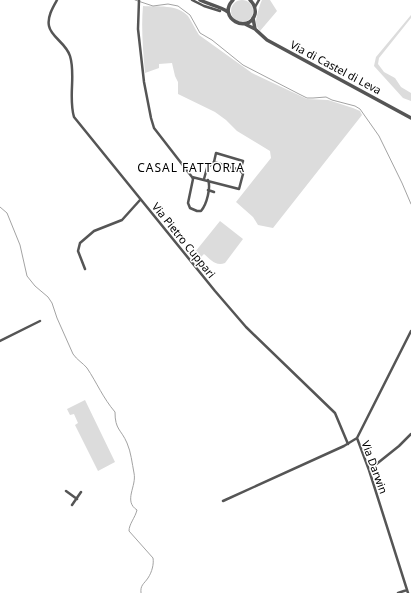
<svg xmlns="http://www.w3.org/2000/svg" width="411" height="593" viewBox="0 0 411 593" font-family="'Noto Sans',sans-serif">
  <rect width="100%" height="100%" fill="#fff"/>
  <path fill="#dcdcdc" d="M231 11a11 11 0 1 1 22 0a11 11 0 1 1-22 0Z
    M 262,0 L 270,0 L 277,11 L 260,31 C 258,28 256,26 256,22 C 256,18 260,3 262,0 Z
    M 143,6 C 158,7 177,4 188,16 C 192,22 195,29 199,35 L 252,73 L 307,99 L 328,100 L 353,108 L 360,111 L 362,115 L 273,228 L 258,225 L 253,217 L 236,202 L 271,158 L 270,151 L 237,131 L 226,120 L 215,112 L 178,94 L 178,82 L 175,76 L 172,63 L 159,64 L 159,68 L 145,73 C 143,51 141,27 143,6 Z
    M 411,15 L 411,18 L 379,58 L 378,64 L 384,72 L 395,78 L 401,87 L 411,93 L 411,101 L 403,98 L 374,66 L 376,57 Z
    M 220,221 L 243,239 L 225,263 C 216,267 210,259 204,254 L 195,263 L 191,257 Z
    M 85,400 L 115,462 L 98,471 L 75,425 L 78,423 L 74,414 L 70,415 L 67,409 Z"/>
  <g fill="none" stroke-linecap="round" stroke-linejoin="round">
    <path stroke="#a3a3a3" stroke-width="1" d="M 135,0 L 153,6 L 168,4 L 178,6 L 190,15 L 200,33 L 212,40 L 243,65 L 299,94 L 307,98 L 313,98 L 326,97 L 332,100 L 355,106 L 360,109 L 379,136 L 402,183 L 411,204
      M 0,207 L 7,213 L 20,245 L 27,276 L 35,286 L 48,297 L 52,303 L 57,318 L 73,354 C 77,360 83,363 87,368 C 97,383 103,398 115,412 C 115,430 121,429 127,443 C 131,452 132,463 134,473 C 137,486 123,501 137,510 C 135,518 129,524 129,531 L 153,558 C 154,564 152,572 148,578 C 144,584 140,585 141,593"/>
    <path stroke="#555" stroke-width="2.5" d="M 57,0 C 53,7 47,17 49,26 C 51,37 66,43 70,56 C 76,75 68,97 74,117 L 215,291 L 246,327 L 335,413 L 348,444
      M 139,0 L 138,29 L 144,82 L 151,118 L 154,128 L 192,177 L 239,189 L 243,174 L 240,170 L 243,161 L 216,153 L 214,162 L 207,168 L 204,179
      M 192,0 L 204,6 L 220,11
      M 255,7 L 259,0
      M 214,162 L 240,170
      M 192,177 L 193,179 L 188,203 L 190,208 L 197,211 L 201,211 C 207,204 211,187 208,180
      M 208,190 L 214,192
      M 85,269 L 78,251 L 80,243 L 94,231 L 122,220 L 140,200
      M 0,341 L 40,321
      M 357,438 L 369,470 L 408,593
      M 369,470 L 399,446 L 411,434
      M 66,491 L 77,499
      M 223,501 L 344,446 L 357,438 L 411,331
      M 72,505 L 81,492
      M 398,593 L 407,590"/>
    <path stroke="#555" stroke-width="3.5" d="M 200,0 C 210,5 220,6 228,12
      M 233,0 C 216,18 249,35 255,14 C 256,9 254,4 250,0
      M 253,18 L 255,29
      M 245,24 L 255,29 L 267,40 L 411,118"/>
  </g>
  <g text-anchor="middle" dominant-baseline="central" stroke-width="3" stroke-linejoin="round" paint-order="stroke">
    <g font-size="11" fill="#000" stroke="#fff">
      <text transform="translate(336 67) rotate(28)">Via di Castel di Leva</text>
      <text transform="translate(184 240) rotate(51)">Via Pietro Cuppari</text>
      <text transform="translate(375 467) rotate(70)">Via Darwin</text>
    </g>
    <g font-size="12" letter-spacing="1" fill="#000" stroke="#fff">
      <text x="191" y="167">CASAL FATTORIA</text>
    </g>
  </g>
</svg>
